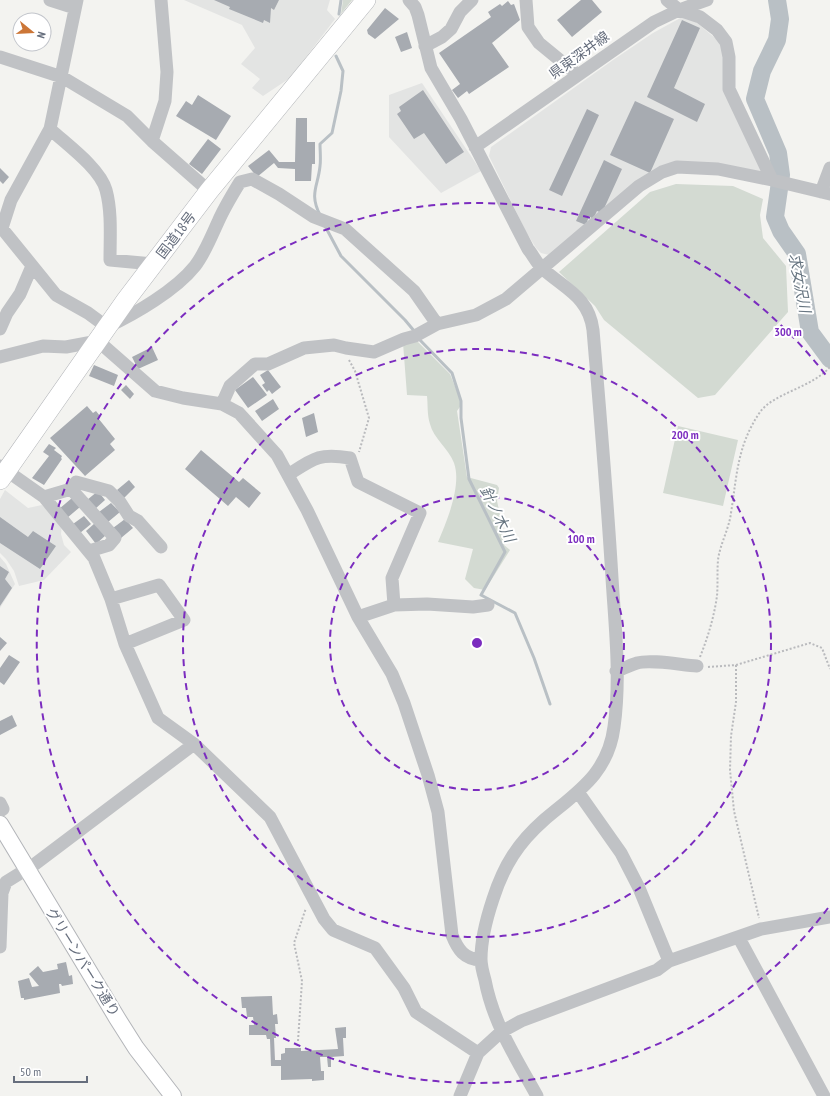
<svg xmlns="http://www.w3.org/2000/svg" width="830" height="1096" viewBox="0 0 830 1096" font-family="'PT Sans Narrow','Noto Sans JP',sans-serif">
  <rect width="100%" height="100%" fill="#f3f3f0"/>
  <path fill="#e3e4e3" d="M 184,0 L 330,0 L 327,10 L 335,19 L 290,78 L 263,96 L 252,88 L 260,79 L 241,64 L 255,48 L 242,25 Z
    M 684,16 L 696,22 L 722,44 L 725,69 L 772,180 L 677,167 L 549,255 L 541,253 L 536,248 L 525,230 L 489,156 L 491,147 L 613,60 L 653,33 Z
    M 422,83 L 481,171 L 441,193 L 389,137 L 389,95 Z
    M 5,490 L 28,508 L 42,505 L 62,525 L 61,534 L 64,545 L 71,552 L 44,580 L 19,586 L 14,571 L 6,559 L 0,553 L 0,499 Z
    M 0,557 L 6,564 L 15,584 L 0,608 Z"/>
  <path fill="#d3dad2" d="M 343,0 L 352,0 L 341,14 Z
    M 676,184 L 733,186 L 763,199 L 760,215 L 763,238 L 786,266 L 788,312 L 715,395 L 698,398 L 604,320 L 595,306 L 559,272 L 650,192 Z
    M 417,341 L 450,374 L 462,404 L 457,411 L 467,477 L 497,485 L 499,488 L 497,501 L 506,541 L 504,545 L 510,550 L 485,590 L 474,588 L 465,579 L 473,549 L 438,542 C 447,521 462,485 454,463 C 449,449 433,438 430,424 C 427,415 428,405 427,396 L 407,395 L 403,343 Z
    M 678,426 L 738,440 L 723,506 L 663,493 Z"/>
  <g fill="none" stroke-linecap="round" stroke-linejoin="round">
    <path stroke="#b9c0c5" stroke-width="3" d="M 339,14 L 341,0
      M 320,215 C 309,193 318,187 320,166 C 321,159 320,151 320,144 L 332,133 L 341,91 L 343,71 L 336,56
      M 325,226 L 341,256 L 405,320 L 415,332
      M 419,339 L 452,373 L 461,401 L 461,418 L 469,479 L 505,552 L 481,595 L 515,613 L 534,658 L 550,704"/>
    <path stroke="#b9c0c5" stroke-width="18" d="M 777,0 L 780,19 L 777,40 L 762,71 L 755,99 L 778,153 L 781,175 L 775,217 L 781,231 L 797,254 L 810,332 L 830,359"/>
  </g>
  <path fill="#a7abb1" d="M 214,0 L 279,0 L 274,10 L 271,8 L 270,23 L 264,20 L 263,23 L 229,9 L 230,7 Z
    M 581,0 L 592,0 L 602,12 L 572,37 L 557,20 Z
    M 508,1 L 511,5 L 514,4 L 520,20 L 492,43 L 509,67 L 469,94 L 467,91 L 458,98 L 452,90 L 460,84 L 439,53 L 491,17 L 488,12 L 500,4 L 502,6 Z
    M 385,8 L 399,19 L 375,39 L 368,34 L 367,30 Z
    M 682,20 L 700,28 L 674,88 L 705,104 L 697,122 L 647,97 Z
    M 407,32 L 412,48 L 401,52 L 395,37 Z
    M 423,90 L 464,152 L 446,164 L 424,133 L 414,139 L 397,114 L 401,111 L 399,107 Z
    M 198,95 L 231,116 L 216,140 L 176,116 L 186,101 L 192,105 Z
    M 635,101 L 674,119 L 650,173 L 610,155 Z
    M 587,109 L 599,115 L 562,196 L 549,190 Z
    M 296,118 L 307,118 L 307,142 L 315,142 L 315,164 L 312,164 L 311,181 L 295,181 L 295,169 L 278,168 L 274,163 L 257,177 L 248,166 L 269,150 L 279,162 L 295,162 Z
    M 208,139 L 221,149 L 202,174 L 189,164 Z
    M 604,160 L 622,169 L 602,213 L 597,211 L 593,219 L 589,216 L 586,225 L 576,221 Z
    M 0,168 L 9,177 L 3,184 L 0,181 Z
    M 152,347 L 158,360 L 138,369 L 132,357 Z
    M 94,365 L 118,375 L 114,386 L 89,376 Z
    M 268,370 L 281,387 L 272,394 L 269,390 L 267,392 L 262,385 L 265,383 L 260,375 Z
    M 253,377 L 267,395 L 248,408 L 235,390 Z
    M 126,385 L 134,394 L 130,399 L 121,390 Z
    M 273,399 L 279,409 L 262,421 L 255,411 Z
    M 87,406 L 93,413 L 96,411 L 100,416 L 98,418 L 115,439 L 110,444 L 115,450 L 85,476 L 50,438 Z
    M 314,413 L 318,432 L 306,437 L 302,418 Z
    M 49,444 L 56,448 L 54,450 L 62,456 L 61,458 L 62,459 L 44,485 L 32,478 L 49,456 L 43,452 Z
    M 201,450 L 239,482 L 243,478 L 261,493 L 249,508 L 236,497 L 228,506 L 185,469 Z
    M 129,480 L 135,487 L 124,498 L 117,490 Z
    M 98,491 L 105,500 L 95,509 L 87,500 Z
    M 72,498 L 80,507 L 67,518 L 59,509 Z
    M 111,503 L 120,512 L 108,522 L 99,512 Z
    M 84,516 L 91,524 L 80,533 L 73,524 Z
    M 0,517 L 28,537 L 33,531 L 56,546 L 40,569 L 0,543 Z
    M 125,519 L 133,528 L 121,538 L 113,528 Z
    M 95,523 L 106,535 L 96,544 L 86,531 Z
    M 0,566 L 9,572 L 5,579 L 12,588 L 0,606 Z
    M 0,637 L 7,643 L 0,651 Z
    M 9,655 L 20,662 L 4,685 L 0,682 L 0,668 Z
    M 12,715 L 17,726 L 0,735 L 0,721 Z
    M 66,962 L 69,976 L 72,975 L 73,984 L 62,986 L 61,984 L 59,984 L 60,993 L 24,1000 L 24,998 L 21,998 L 18,981 L 29,978 L 32,987 L 39,986 L 29,974 L 38,966 L 43,972 L 58,969 L 57,964 Z
    M 272,996 L 273,1015 L 277,1014 L 278,1024 L 275,1024 L 276,1038 L 274,1038 L 275,1060 L 281,1060 L 281,1054 L 285,1053 L 285,1048 L 301,1048 L 301,1051 L 338,1049 L 335,1028 L 346,1027 L 346,1038 L 343,1038 L 344,1056 L 331,1057 L 331,1067 L 328,1067 L 327,1057 L 320,1057 L 321,1071 L 324,1071 L 324,1080 L 312,1081 L 312,1079 L 281,1080 L 281,1066 L 271,1066 L 270,1039 L 267,1039 L 266,1035 L 249,1035 L 249,1025 L 254,1025 L 253,1017 L 247,1017 L 246,1008 L 242,1008 L 241,997 Z"/>
  <g fill="none" stroke-linecap="round" stroke-linejoin="round">
    <g stroke="#b3b5b9" stroke-width="18">
      <path id="major" d="M 0,824 L 117,1018 L 136,1048 L 173,1096"/>
    </g>
    <g stroke="#b2b4b8" stroke-width="20">
      <path id="highway" d="M 0,480 L 126,300 L 209,191 L 366,0"/>
    </g>
    <path stroke="#b9babd" stroke-width="2" stroke-dasharray="2 2" stroke-linecap="butt" d="M 349,360 L 355,371 L 369,418 L 359,452
      M 700,657 C 708,637 714,617 717,596 C 718,584 717,572 718,560 C 720,544 729,529 731,513 C 737,475 737,446 760,412 C 774,393 811,388 830,367
      M 736,665 L 810,643 L 822,648 L 830,669
      M 708,667 L 736,665 L 736,702 L 731,736 L 730,770 L 734,811 L 759,918
      M 298,1041 L 302,981 L 294,943 L 306,908"/>
    <path stroke="#c0c2c5" stroke-width="13" d="M 50,0 L 75,8
      M 409,0 L 415,7 L 418,15 L 431,68 L 461,119 L 528,249 C 533,255 537,264 543,269 C 565,289 589,297 593,330 C 600,412 607,495 612,578 C 615,627 621,678 614,727 C 608,774 577,792 544,820 C 518,843 504,865 493,899 C 487,917 481,939 481,959 C 481,966 483,973 485,980 C 493,1023 516,1058 537,1096
      M 526,0 L 528,27 L 539,43 L 578,75
      M 667,0 L 679,10 L 700,17 L 717,30 L 726,42 L 729,57 L 729,89 L 772,180
      M 425,46 L 442,37 L 451,29 L 460,12 L 472,0
      M 0,57 L 62,77 L 127,116 L 152,141 L 209,191
      M 50,129 C 66,144 100,168 106,190 C 112,212 110,237 110,260 L 153,264
      M 152,141 L 165,101 L 167,72 L 161,0
      M 475,147 L 654,22 L 679,10 L 707,0
      M 821,192 L 830,168
      M 0,226 L 56,295 L 88,313 L 107,327 C 135,314 176,290 195,266 C 205,253 211,237 218,222 C 224,208 232,195 240,182 L 252,179 L 279,194 L 314,217 L 345,229 L 414,291 L 437,324
      M 2,228 L 11,200 L 50,129 L 77,0
      M 0,329 L 7,313 L 20,294 L 32,266
      M 0,357 L 43,346 L 66,347 L 98,341 L 155,391 L 183,398 L 222,404 L 239,413 L 277,455 L 307,510 L 358,617 L 392,674 L 404,703 L 428,775 L 438,812 L 452,935 C 458,950 464,959 481,960
      M 222,404 L 230,386 L 255,364 L 268,364 L 304,348 L 334,345 L 346,348 L 374,352 L 404,339 L 415,336 L 437,324 L 476,315 L 506,299 L 639,186 L 662,172 L 677,167 L 718,169 L 772,180 L 830,194
      M 0,466 L 44,497 L 94,558 L 111,599 L 125,644 L 158,718 L 194,744 L 270,817 L 324,919 L 333,930 L 375,948 L 404,988 L 416,1012 L 478,1053
      M 288,475 C 314,458 319,453 350,458 L 358,482 L 420,513 L 392,578 L 394,605
      M 71,489 L 115,538 L 109,545 L 89,551
      M 44,497 L 71,489 L 76,482 L 109,491 L 120,502 L 129,516 L 138,521 L 161,547
      M 111,599 L 159,585 L 184,620 L 125,644
      M 358,617 L 394,605 L 427,604 L 473,607 L 488,605
      M 616,671 C 624,669 630,665 637,663 C 651,659 681,665 697,666
      M 578,792 L 621,853 L 639,888 L 669,961
      M 0,803 L 3,809 L 0,811
      M 739,938 L 824,1096
      M 0,947 L 2,893 L 6,882 L 35,864 L 194,744
      M 460,1096 L 478,1053 L 501,1032 L 521,1021 L 657,970 L 669,961 L 761,929 L 830,917"/>
    <use href="#major" stroke="#fff" stroke-width="16"/>
    <use href="#highway" stroke="#fff" stroke-width="19"/>
  </g>
  <g fill="none" stroke="#7b2cbf" stroke-width="2" stroke-dasharray="7 5">
    <circle cx="477" cy="643" r="147"/>
    <circle cx="477" cy="643" r="294"/>
    <path d="M828 908A440 440 0 1 1 828 378"/>
  </g>
  <g text-anchor="middle" dominant-baseline="central" stroke-width="4" stroke-linejoin="round" paint-order="stroke">
    <g font-size="14" fill="#666e7d" stroke="#fff">
      <text transform="translate(579 55) rotate(-36)">県東深井線</text>
      <text transform="translate(176 235) rotate(-53)">国道18号</text>
      <text transform="translate(83 962) rotate(58)">グリーンパーク通り</text>
    </g>
    <g font-size="15" font-style="italic" fill="#677581" stroke="#fff">
      <text transform="translate(800 283) rotate(79)">求女沢川</text>
      <text transform="translate(498 514) rotate(64)">針ノ木川</text>
    </g>
  </g>
  <circle cx="477" cy="643" r="6" fill="#7b2cbf" stroke="#fff" stroke-width="2"/>
  <g font-size="12" text-anchor="middle" font-weight="bold" fill="#7b2cbf" stroke="#fff" stroke-width="4" stroke-linejoin="round" paint-order="stroke">
    <text x="788" y="336">300 m</text>
    <text x="685" y="439">200 m</text>
    <text x="581" y="543">100 m</text>
  </g>
  <g transform="translate(32 32) rotate(108)"><circle r="19" fill="#ffffff" stroke="#c2c5cb"/>
  <path d="M0-3L7 15L0 10L-7 15Z" fill="#cc7637"/>
  <text y="-6" font-size="11" font-weight="bold" text-anchor="middle" fill="#666e7d">N</text>
  </g>
  <path d="M14 1076v6h73v-6" fill="none" stroke="#666e7d" stroke-width="2"/>
  <text x="20" y="1076" font-size="12" fill="#666e7d" stroke="#ffffff" stroke-width="3" paint-order="stroke">50 m</text>
</svg>
